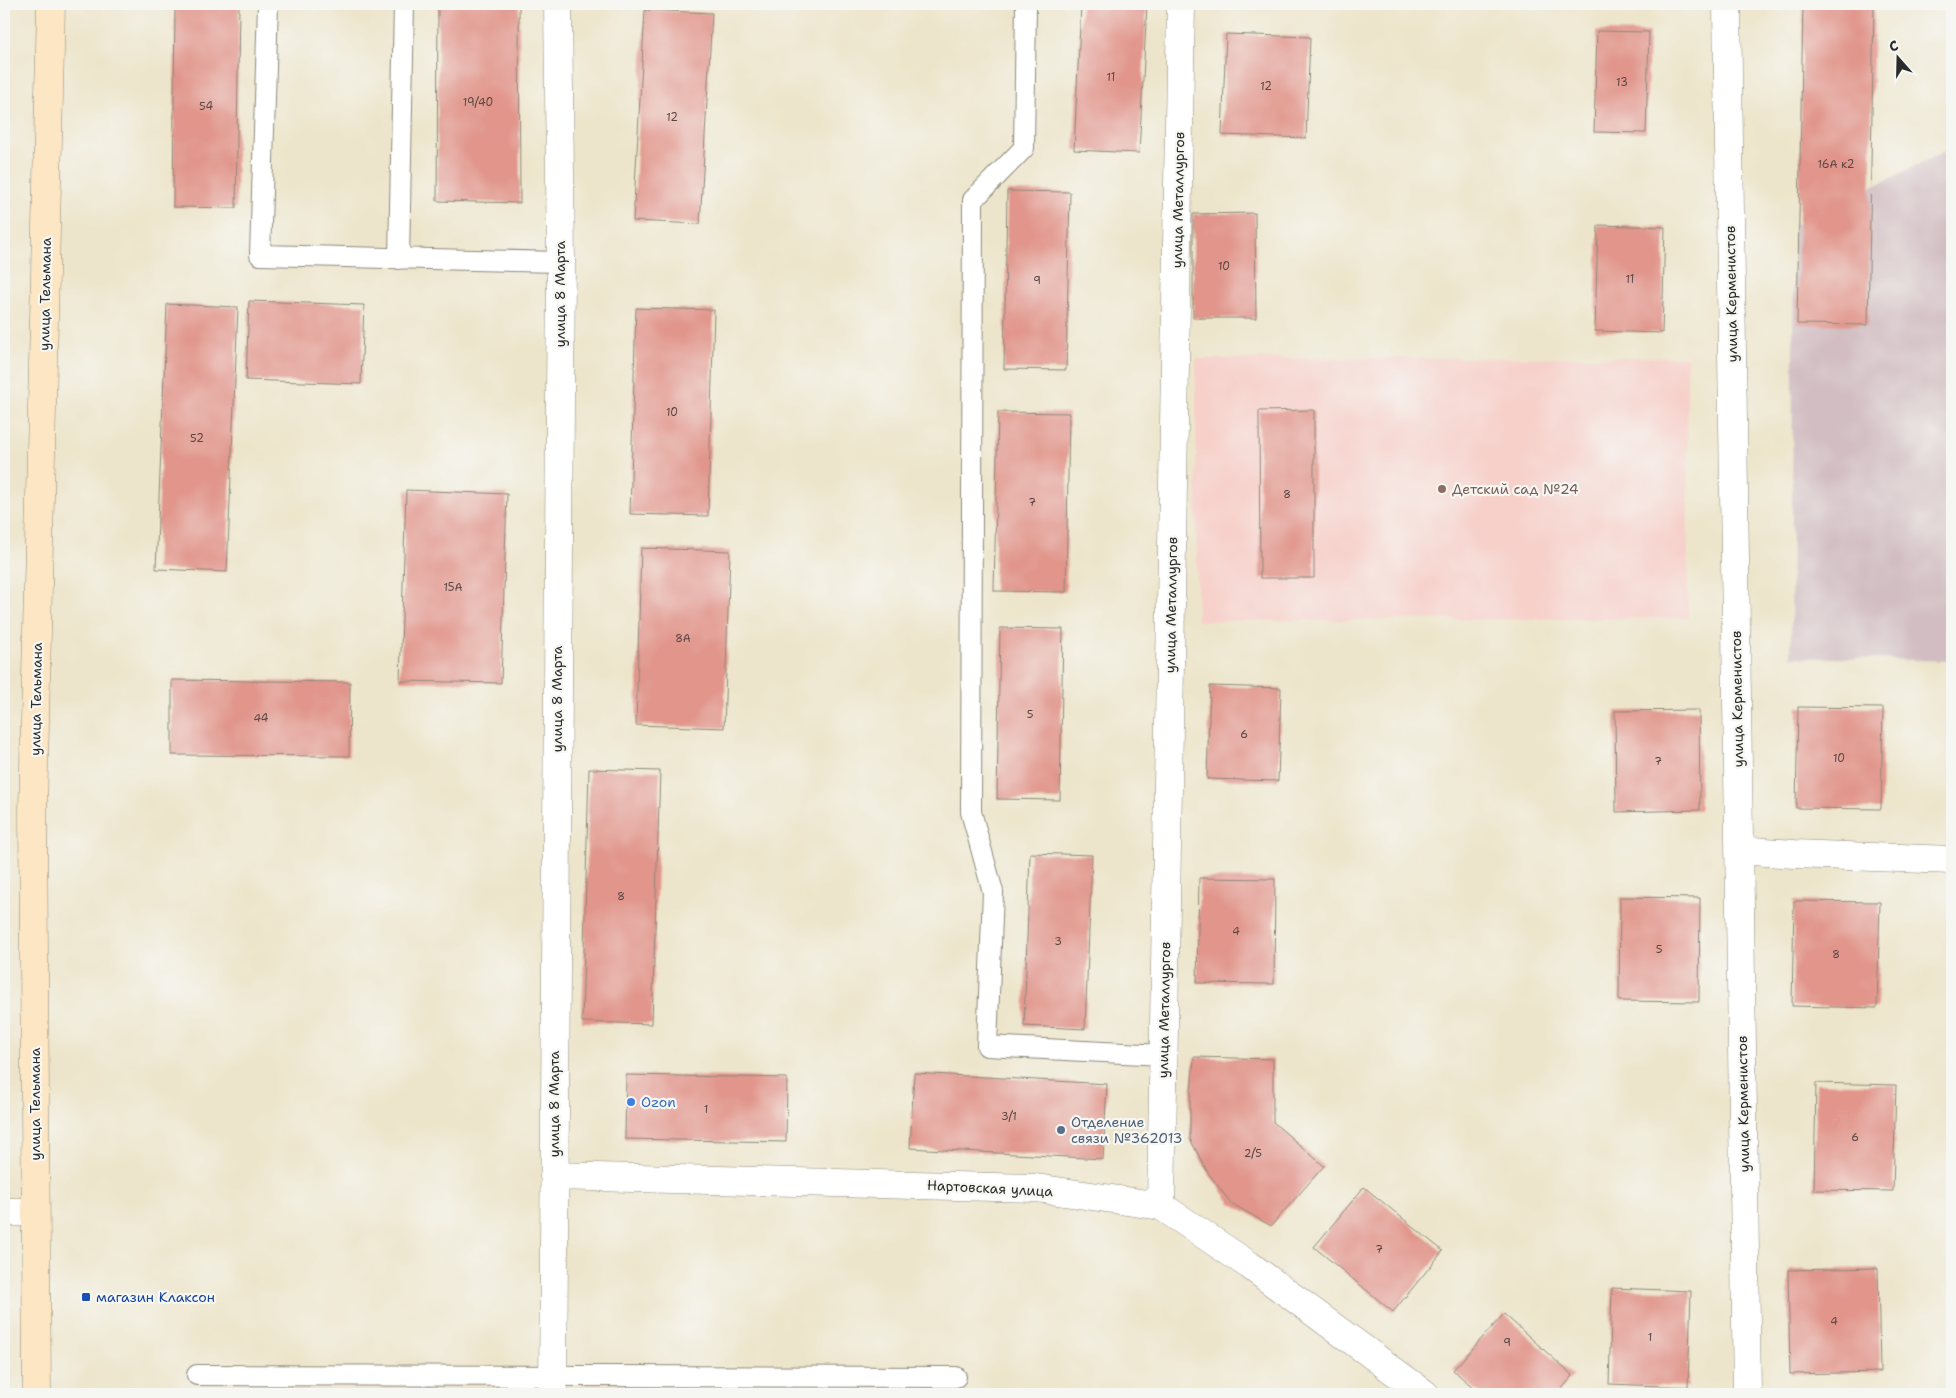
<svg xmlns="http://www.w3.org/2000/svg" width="1956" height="1398" viewBox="0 0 1956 1398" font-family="'Shantell Sans',sans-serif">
  <rect width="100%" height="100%" fill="#f6f6f2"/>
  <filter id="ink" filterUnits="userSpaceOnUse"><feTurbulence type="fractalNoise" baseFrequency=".02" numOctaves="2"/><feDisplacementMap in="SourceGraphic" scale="10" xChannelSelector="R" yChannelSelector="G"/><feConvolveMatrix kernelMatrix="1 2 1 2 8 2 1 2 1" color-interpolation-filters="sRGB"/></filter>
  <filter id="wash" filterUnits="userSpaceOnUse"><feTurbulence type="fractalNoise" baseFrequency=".0096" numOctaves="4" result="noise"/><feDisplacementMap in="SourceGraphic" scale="20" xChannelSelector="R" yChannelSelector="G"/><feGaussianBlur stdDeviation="1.12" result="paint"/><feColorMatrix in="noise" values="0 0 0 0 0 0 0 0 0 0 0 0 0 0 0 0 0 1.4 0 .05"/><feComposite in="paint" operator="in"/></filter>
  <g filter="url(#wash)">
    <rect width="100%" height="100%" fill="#ede5cb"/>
    <path fill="#f7d0ca" d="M 1687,357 L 1688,618 L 1197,621 L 1196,359 Z"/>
    <path fill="#d2bec2" d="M 1952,148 L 1952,661 L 1791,657 L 1794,225 Z"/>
    <g id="blocks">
      <path fill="#e1958b" d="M 175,4 L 239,4 L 236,208 L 173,207 Z
        M 438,4 L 519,4 L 520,203 L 437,201 Z
        M 1081,4 L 1147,4 L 1139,153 L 1074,150 Z
        M 1803,4 L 1874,4 L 1868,325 L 1797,324 Z
        M 645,10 L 712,13 L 700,224 L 633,221 Z
        M 1597,31 L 1649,32 L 1646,133 L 1594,132 Z
        M 1226,34 L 1310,37 L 1306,138 L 1222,135 Z
        M 1007,191 L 1070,192 L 1066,370 L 1004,369 Z
        M 1255,213 L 1256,318 L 1193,318 L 1193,214 Z
        M 1598,225 L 1665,227 L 1662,333 L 1595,331 Z
        M 249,301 L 364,305 L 361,384 L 246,380 Z
        M 167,304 L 238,307 L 227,572 L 156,569 Z
        M 636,308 L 714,310 L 708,516 L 630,514 Z
        M 1314,410 L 1314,578 L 1260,578 L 1259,411 Z
        M 998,412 L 1069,413 L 1066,592 L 994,591 Z
        M 406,490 L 507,494 L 501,683 L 400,681 Z
        M 641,548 L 730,551 L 724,728 L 636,725 Z
        M 1000,628 L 1063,629 L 1060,800 L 997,799 Z
        M 172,680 L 350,682 L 349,756 L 172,755 Z
        M 1210,686 L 1281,688 L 1278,781 L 1207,779 Z
        M 1798,707 L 1883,708 L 1881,809 L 1796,808 Z
        M 1699,710 L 1700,810 L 1616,812 L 1615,711 Z
        M 589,769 L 660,771 L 652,1024 L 582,1022 Z
        M 1030,853 L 1092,855 L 1085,1029 L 1024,1026 Z
        M 1199,878 L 1275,879 L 1274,984 L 1197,983 Z
        M 1620,897 L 1700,898 L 1699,1002 L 1619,1001 Z
        M 1794,901 L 1880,902 L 1877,1008 L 1792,1006 Z
        M 1194,1057 L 1273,1059 L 1273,1122 L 1324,1166 L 1271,1226 L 1231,1203 L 1208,1173 L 1190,1139 L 1190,1104 Z
        M 914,1073 L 1107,1084 L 1103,1159 L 910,1148 Z
        M 626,1075 L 787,1078 L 786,1142 L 625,1139 Z
        M 1816,1083 L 1896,1085 L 1893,1191 L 1814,1190 Z
        M 1364,1187 L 1443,1251 L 1393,1312 L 1314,1247 Z
        M 1878,1268 L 1880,1372 L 1790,1374 L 1788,1270 Z
        M 1612,1288 L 1691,1291 L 1688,1387 L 1609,1384 Z
        M 1504,1314 L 1573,1376 L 1557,1394 L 1481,1394 L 1453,1370 Z"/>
    </g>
  </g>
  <g filter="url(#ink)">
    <use href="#blocks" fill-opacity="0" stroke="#8c887b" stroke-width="1"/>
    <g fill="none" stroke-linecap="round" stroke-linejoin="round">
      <g stroke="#8c887b" stroke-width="22">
        <path id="lane" d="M 268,4 L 260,255 L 561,262
          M 1026,4 L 1024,148 L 973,200 L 971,812 L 993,892 L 987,1046 L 1163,1055
          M 399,259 L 404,4
          M 197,1375 L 956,1377"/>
      </g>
      <g stroke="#8c887b" stroke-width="29">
        <path id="street" d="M 1727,4 L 1747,1394
          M 1739,850 L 1794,854 L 1952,860
          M 554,1176 L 1036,1188 L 1161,1206 L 1249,1265 L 1425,1394
          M 1161,1206 L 1181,4
          M 4,1212 L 35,1212
          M 553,1394 L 561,262 L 558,4"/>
      </g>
      <g stroke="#8c887b" stroke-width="29">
        <path id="secondary" d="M 37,1394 L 33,811 L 51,4"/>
      </g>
      <use href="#lane" stroke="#fff" stroke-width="20"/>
      <use href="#street" stroke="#fff" stroke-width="28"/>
      <use href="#secondary" stroke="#fce6c4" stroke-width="28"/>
    </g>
  </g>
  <circle fill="#8d6e63" stroke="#f6f6f2" stroke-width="2" cx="1442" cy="489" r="5"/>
  <circle fill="#3f7fe0" stroke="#f6f6f2" stroke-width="2" cx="631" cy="1102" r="5"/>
  <circle fill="#5c6f8a" stroke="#f6f6f2" stroke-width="2" cx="1061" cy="1130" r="5"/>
  <rect fill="#1a4fb4" stroke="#f6f6f2" stroke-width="2" x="81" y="1292" width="10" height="10" rx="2.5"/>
  <g text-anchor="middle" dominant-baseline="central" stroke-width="4.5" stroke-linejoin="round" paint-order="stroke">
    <g font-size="11" fill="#584643">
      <text x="1111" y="77">11</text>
      <text x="1622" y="82">13</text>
      <text x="1266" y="86">12</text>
      <text x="478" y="102">19/40</text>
      <text x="206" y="106">54</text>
      <text x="672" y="117">12</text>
      <text x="1836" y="164">16А к2</text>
      <text x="1224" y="266">10</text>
      <text x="1630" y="279">11</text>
      <text x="1037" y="280">9</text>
      <text x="672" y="412">10</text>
      <text x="197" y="438">52</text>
      <text x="1287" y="494">8</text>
      <text x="1032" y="502">7</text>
      <text x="453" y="587">15А</text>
      <text x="683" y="638">8А</text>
      <text x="1030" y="714">5</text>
      <text x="261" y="718">44</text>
      <text x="1244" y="734">6</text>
      <text x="1839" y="758">10</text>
      <text x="1658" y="761">7</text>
      <text x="621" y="896">8</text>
      <text x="1236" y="931">4</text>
      <text x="1058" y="941">3</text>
      <text x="1659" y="949">5</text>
      <text x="1836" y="954">8</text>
      <text x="706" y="1109">1</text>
      <text x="1009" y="1116">3/1</text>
      <text x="1855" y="1137">6</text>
      <text x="1253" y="1153">2/5</text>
      <text x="1379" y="1249">7</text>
      <text x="1834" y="1321">4</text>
      <text x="1650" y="1337">1</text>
      <text x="1507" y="1342">9</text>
    </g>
    <g font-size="14" fill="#2b2b2b" stroke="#f6f6f2">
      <text transform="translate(1178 200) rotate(-89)">улица Металлургов</text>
      <text transform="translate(45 294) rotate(-89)">улица Тельмана</text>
      <text transform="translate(560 294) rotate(-90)">улица 8 Марта</text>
      <text transform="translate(1731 294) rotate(-91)">улица Керменистов</text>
      <text transform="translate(1171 605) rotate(-89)">улица Металлургов</text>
      <text transform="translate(36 699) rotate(-89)">улица Тельмана</text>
      <text transform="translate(557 699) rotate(-90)">улица 8 Марта</text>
      <text transform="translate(1737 699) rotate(-91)">улица Керменистов</text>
      <text transform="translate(1164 1010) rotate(-89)">улица Металлургов</text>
      <text transform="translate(35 1104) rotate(-90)">улица Тельмана</text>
      <text transform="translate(554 1104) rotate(-90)">улица 8 Марта</text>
      <text transform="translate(1743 1104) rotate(-91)">улица Керменистов</text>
      <text transform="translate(990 1188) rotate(3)">Нартовская улица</text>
    </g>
    <g font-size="14" fill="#785e54" stroke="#f6f6f2" text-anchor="start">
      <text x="1452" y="489">Детский сад №24</text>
    </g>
    <g font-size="14" fill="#366cbe" stroke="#f6f6f2" text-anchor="start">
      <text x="641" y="1102">Ozon</text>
    </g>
    <g font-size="14" fill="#4e5e75" stroke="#f6f6f2" text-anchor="start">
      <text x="1071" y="1122">Отделение<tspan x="1071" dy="16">связи №362013</tspan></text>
    </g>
    <g font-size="14" fill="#164399" stroke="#f6f6f2" text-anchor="start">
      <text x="96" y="1297">магазин Клаксон</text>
    </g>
  </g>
  <rect width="1956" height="1398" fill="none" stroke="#f6f6f2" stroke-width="20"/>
  <g transform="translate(1898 58) rotate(340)" stroke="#f6f6f2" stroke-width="4" paint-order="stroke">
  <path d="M0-4L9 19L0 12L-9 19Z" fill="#2b2b2b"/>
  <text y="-8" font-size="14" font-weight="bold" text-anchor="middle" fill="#2b2b2b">С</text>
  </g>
</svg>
